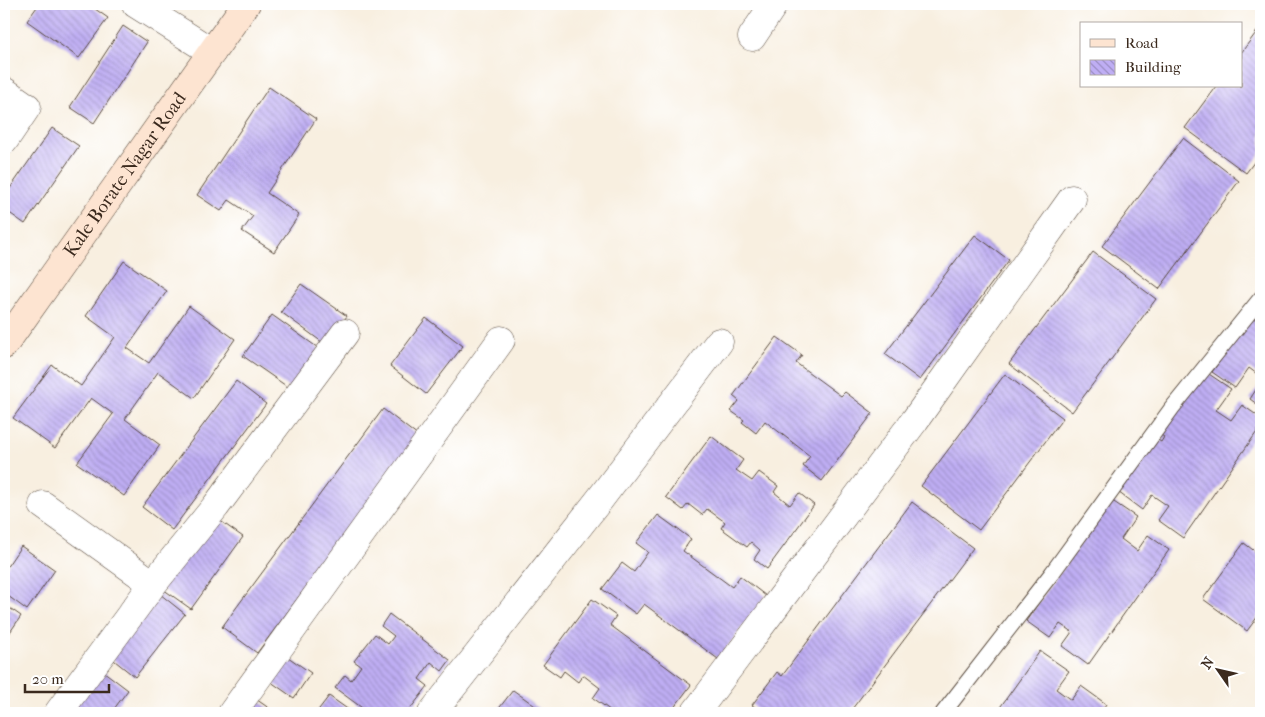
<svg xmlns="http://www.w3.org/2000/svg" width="1265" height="717" viewBox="0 0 1265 717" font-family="'IM FELL French Canon',serif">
  <defs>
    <pattern id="building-back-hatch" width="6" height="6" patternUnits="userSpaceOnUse" patternTransform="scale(1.25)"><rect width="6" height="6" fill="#bfaef4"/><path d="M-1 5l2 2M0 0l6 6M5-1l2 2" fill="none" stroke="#9c8ec5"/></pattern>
  </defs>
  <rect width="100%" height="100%" fill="#fff"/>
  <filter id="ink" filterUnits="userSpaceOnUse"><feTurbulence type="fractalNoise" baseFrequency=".02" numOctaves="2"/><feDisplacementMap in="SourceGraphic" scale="10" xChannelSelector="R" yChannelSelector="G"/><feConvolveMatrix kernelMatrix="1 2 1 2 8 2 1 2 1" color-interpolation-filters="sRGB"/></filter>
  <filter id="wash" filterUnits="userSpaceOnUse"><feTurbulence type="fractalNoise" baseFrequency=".0096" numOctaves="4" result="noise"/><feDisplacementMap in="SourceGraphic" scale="20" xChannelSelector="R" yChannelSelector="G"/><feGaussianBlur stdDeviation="1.12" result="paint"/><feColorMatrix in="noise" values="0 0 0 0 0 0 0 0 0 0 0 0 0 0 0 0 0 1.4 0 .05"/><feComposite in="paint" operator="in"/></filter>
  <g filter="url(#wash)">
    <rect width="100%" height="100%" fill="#f8efe0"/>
    <g id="blocks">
      <path fill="url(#building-back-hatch)" d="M 39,4 L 88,4 L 108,18 L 79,58 L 27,21 Z
        M 123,26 L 147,42 L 94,123 L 70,107 Z
        M 1261,26 L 1261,153 L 1246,173 L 1185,128 L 1216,86 L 1241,86 L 1241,53 Z
        M 269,87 L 316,119 L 267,193 L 299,215 L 274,252 L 242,231 L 253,216 L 229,200 L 221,211 L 197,195 Z
        M 52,128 L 79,146 L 25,224 L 4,209 L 4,197 Z
        M 1183,138 L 1239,181 L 1159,289 L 1102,246 Z
        M 975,235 L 1009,260 L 920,380 L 885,354 Z
        M 1093,252 L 1156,299 L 1072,412 L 1009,364 Z
        M 124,261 L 167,291 L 127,348 L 149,363 L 189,306 L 235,339 L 194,398 L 158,372 L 125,419 L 160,445 L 124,496 L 77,463 L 113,414 L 91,398 L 55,448 L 13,418 L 52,365 L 81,386 L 115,337 L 86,316 Z
        M 301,284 L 347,316 L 326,345 L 281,312 Z
        M 1261,305 L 1261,377 L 1249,368 L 1235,388 L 1212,372 Z
        M 272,315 L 321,350 L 292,390 L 243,356 Z
        M 426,318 L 463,346 L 426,394 L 390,366 Z
        M 777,337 L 802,355 L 796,363 L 841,396 L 845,392 L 873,413 L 822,481 L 803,466 L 810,456 L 765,421 L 756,433 L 742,422 L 744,420 L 731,411 L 739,401 L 733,396 Z
        M 1206,372 L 1231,389 L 1216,410 L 1231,420 L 1242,405 L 1261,418 L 1261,426 L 1183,538 L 1158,520 L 1168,506 L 1152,495 L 1142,510 L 1118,492 L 1155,438 L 1161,442 L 1164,437 L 1158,433 Z
        M 1005,374 L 1063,418 L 979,530 L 921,486 Z
        M 236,381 L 266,404 L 172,530 L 142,507 Z
        M 1261,382 L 1261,407 L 1250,399 Z
        M 383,409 L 418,436 L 257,653 L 222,627 Z
        M 711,436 L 743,460 L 736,470 L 752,481 L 759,472 L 778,486 L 774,492 L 790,505 L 799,493 L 814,505 L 767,569 L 754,559 L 760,550 L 751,542 L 747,547 L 721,528 L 725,522 L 707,509 L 702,515 L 688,504 L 683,510 L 666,497 Z
        M 1111,500 L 1136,517 L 1121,539 L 1137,551 L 1148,535 L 1169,550 L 1088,665 L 1062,646 L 1072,632 L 1060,624 L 1050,638 L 1026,621 Z
        M 912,502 L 973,548 L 849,713 L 763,713 L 752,705 L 777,672 L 782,676 Z
        M 212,515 L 243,537 L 191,609 L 160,587 Z
        M 658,515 L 691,539 L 683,551 L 732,587 L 740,576 L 766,596 L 718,659 L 644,604 L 636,614 L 602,589 L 622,563 L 634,572 L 648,552 L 636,543 Z
        M 1244,543 L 1261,556 L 1261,612 L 1247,631 L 1203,599 Z
        M 21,546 L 55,570 L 27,610 L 4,593 L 4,571 Z
        M 155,590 L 185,614 L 135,677 L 105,653 Z
        M 592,599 L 616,616 L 610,625 L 691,685 L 670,713 L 614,713 L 593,698 L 600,688 L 583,675 L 578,682 L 564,671 L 560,677 L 543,665 Z
        M 4,604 L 21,616 L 4,641 Z
        M 389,614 L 450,660 L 442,671 L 431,662 L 419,679 L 428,686 L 407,713 L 369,713 L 335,688 L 345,675 L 351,680 L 361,666 L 354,661 L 375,634 L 388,644 L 394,636 L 381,626 Z
        M 1040,651 L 1069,671 L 1056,689 L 1071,700 L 1081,686 L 1106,704 L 1100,713 L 996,713 Z
        M 281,652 L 311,673 L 294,698 L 264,677 Z
        M 99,668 L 128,690 L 111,713 L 64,713 Z
        M 513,690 L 545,713 L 501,713 L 497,711 Z
        M 250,695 L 276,713 L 237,713 Z
        M 329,696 L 353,713 L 316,713 Z"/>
    </g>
  </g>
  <g filter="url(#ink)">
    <use href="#blocks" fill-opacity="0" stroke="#57483b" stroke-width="1"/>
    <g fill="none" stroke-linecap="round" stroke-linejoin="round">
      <g stroke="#57483b" stroke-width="17">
        <path id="lane" d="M 943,713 L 1052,573 L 1172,408 L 1261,298"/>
      </g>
      <g stroke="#57483b" stroke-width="29">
        <path id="street" d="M 136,4 L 212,52
          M 752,37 L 774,4
          M 4,91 L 27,107 L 4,141
          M 43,505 L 153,584
          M 58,713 L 153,584 L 216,506 L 345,333
          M 232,713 L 501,340
          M 432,713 L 600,499 L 719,342
          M 695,713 L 915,420 L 1072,199"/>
      </g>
      <g stroke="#57483b" stroke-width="29">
        <g id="secondary">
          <path id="s1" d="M 4,345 L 246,4"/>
        </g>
      </g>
      <use href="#lane" stroke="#fff" stroke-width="15"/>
      <use href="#street" stroke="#fff" stroke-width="28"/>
      <use href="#secondary" stroke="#fde4d1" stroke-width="28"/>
    </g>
  </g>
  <g text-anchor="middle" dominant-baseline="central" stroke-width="4" stroke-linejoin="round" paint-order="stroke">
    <g font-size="19" fill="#3b2a1e" stroke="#fff">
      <text stroke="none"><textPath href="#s1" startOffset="209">Kale Borate Nagar Road</textPath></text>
    </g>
  </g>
  <rect width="1265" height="717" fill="none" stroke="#fff" stroke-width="20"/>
  <rect x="1080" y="22" width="162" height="65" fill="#ffffff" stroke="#b1aaa5"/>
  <rect x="1090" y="39" width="25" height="8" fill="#fde4d1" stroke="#b1aaa5"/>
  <text x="1125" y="48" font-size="15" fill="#3b2a1e">Road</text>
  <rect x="1090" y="60" width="25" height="15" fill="url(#building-back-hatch)" stroke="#b1aaa5"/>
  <text x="1125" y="72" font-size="15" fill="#3b2a1e">Building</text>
  <g transform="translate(1218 670) rotate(304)" stroke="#ffffff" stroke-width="4" paint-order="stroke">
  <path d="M0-4L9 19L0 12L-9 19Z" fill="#3b2a1e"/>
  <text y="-8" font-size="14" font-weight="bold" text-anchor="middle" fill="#3b2a1e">N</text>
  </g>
  <path d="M25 684v8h84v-8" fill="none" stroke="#3b2a1e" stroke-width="2.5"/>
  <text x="32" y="684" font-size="15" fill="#3b2a1e" stroke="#ffffff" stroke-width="4" paint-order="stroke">20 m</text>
</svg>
